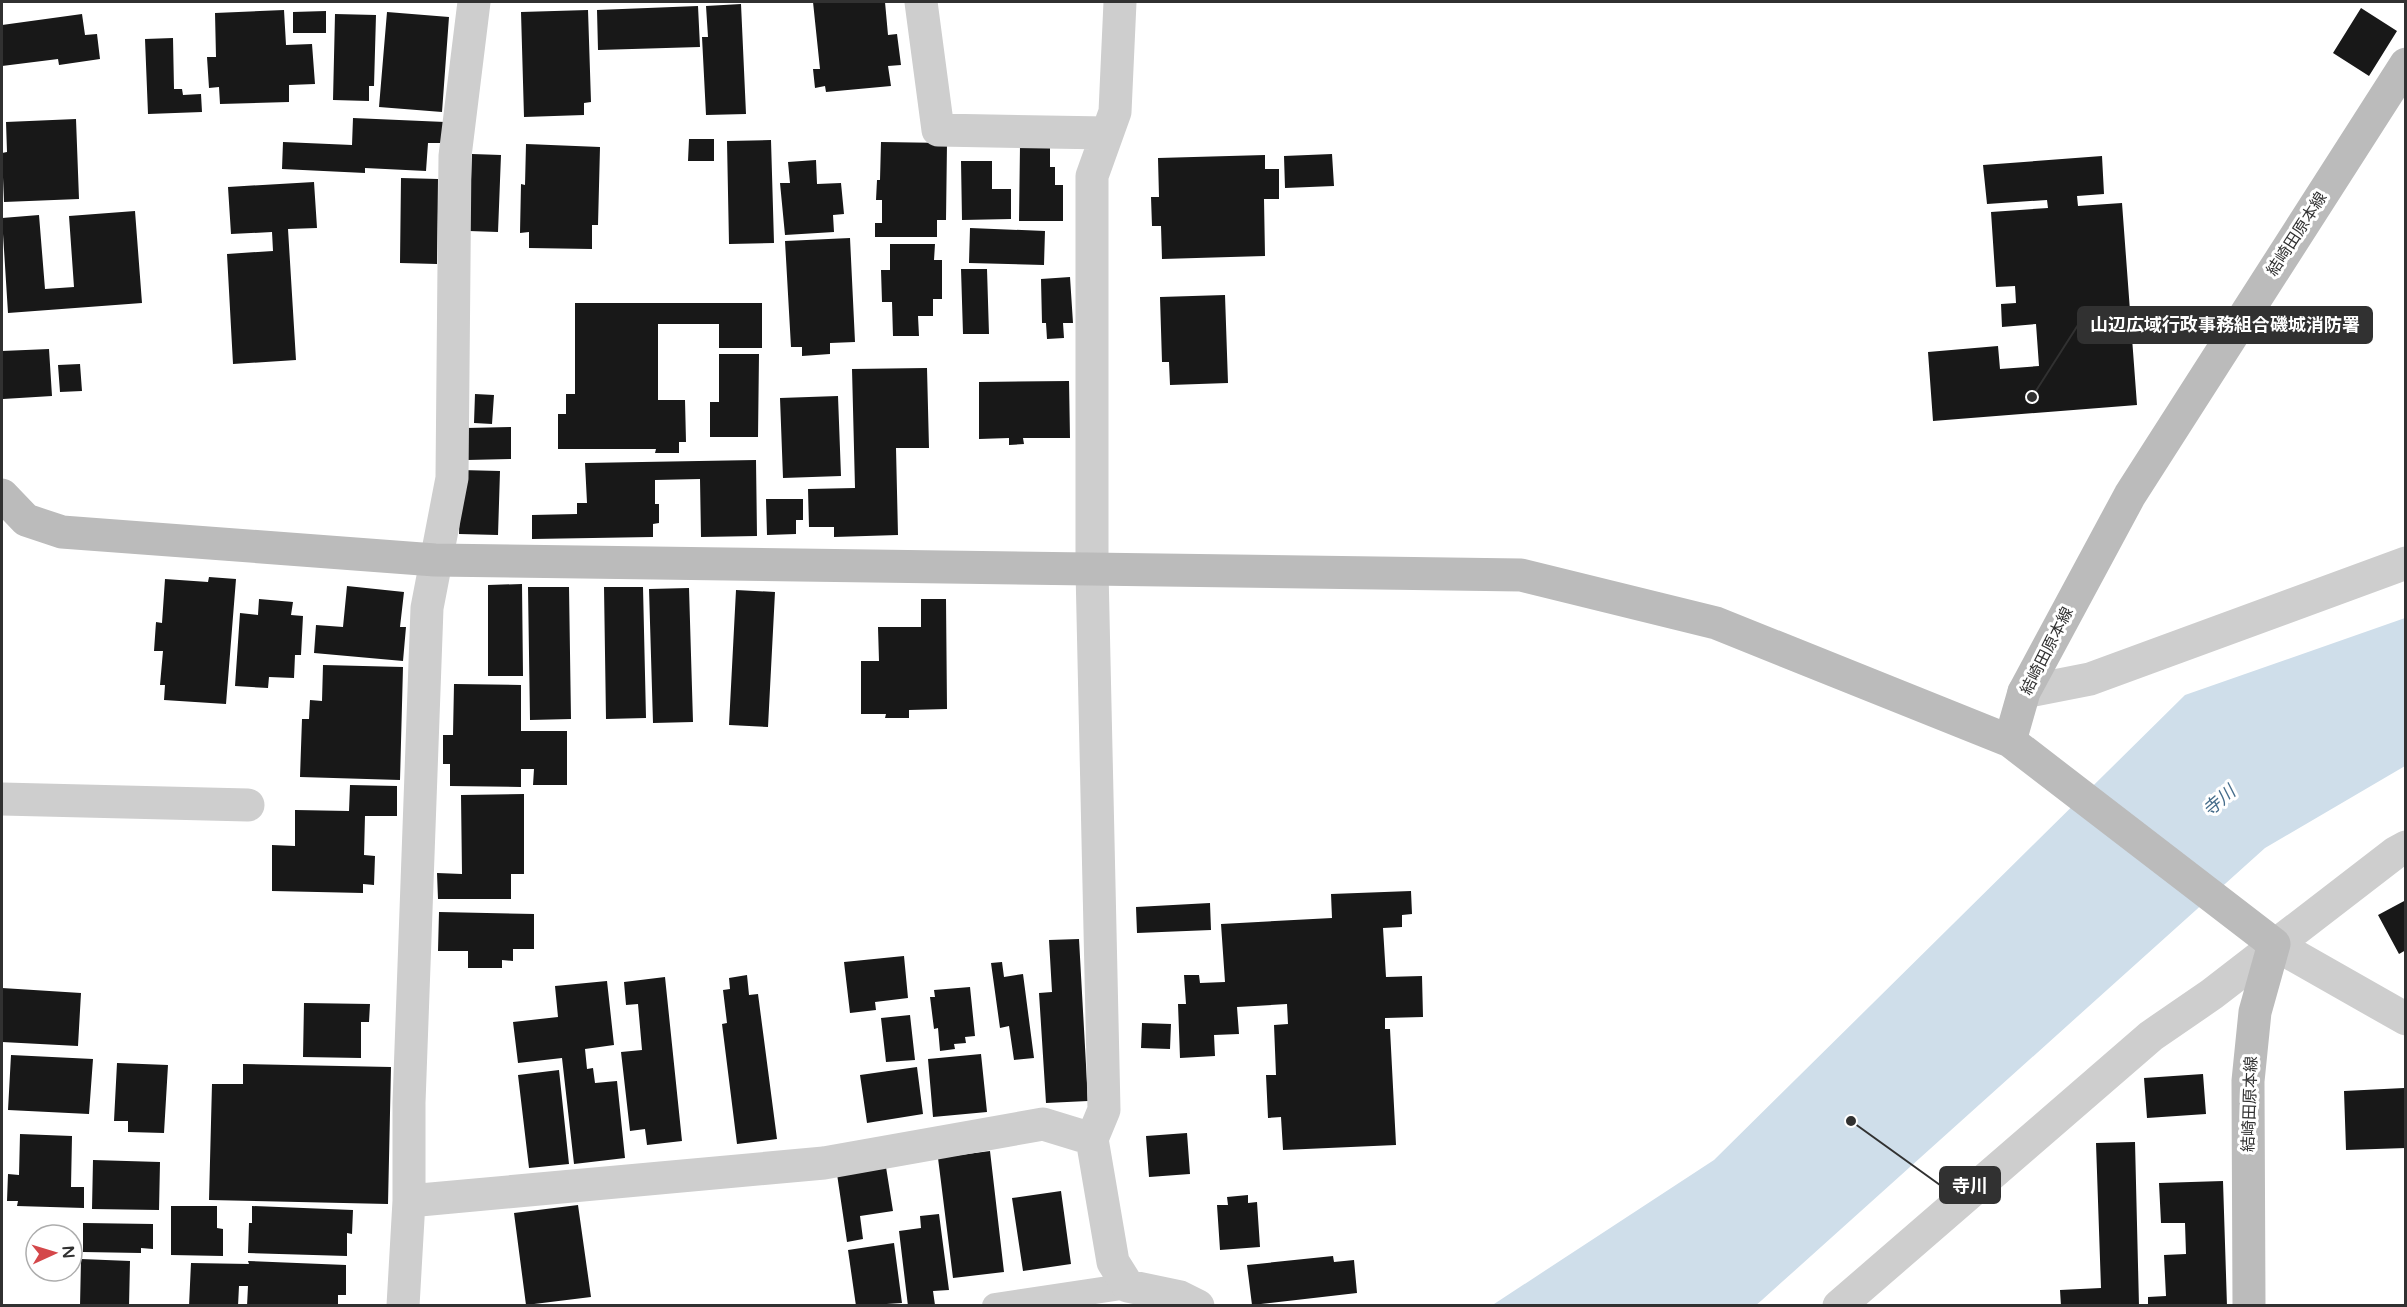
<svg xmlns="http://www.w3.org/2000/svg" width="2407" height="1307" viewBox="0 0 2407 1307" font-family="'Varela Round','Noto Sans JP',sans-serif">
  <rect width="100%" height="100%" fill="#fff"/>
  <path fill="#cfdeea" d="M 2405,618 L 2405,766 L 2265,848 L 1762,1300 L 1755,1306 L 1491,1306 L 1714,1160 L 2185,695 Z"/>
  <path fill="#181818" d="M 813,2 L 885,2 L 888,35 L 897,34 L 901,65 L 888,66 L 891,86 L 826,92 L 825,86 L 815,88 L 813,69 L 820,69 Z
    M 741,4 L 746,114 L 706,115 L 702,37 L 708,37 L 706,6 Z
    M 698,6 L 700,47 L 598,50 L 597,10 Z
    M 2361,8 L 2397,31 L 2369,76 L 2333,53 Z
    M 284,10 L 286,45 L 312,44 L 315,84 L 289,85 L 289,102 L 220,104 L 219,87 L 209,88 L 207,57 L 216,57 L 215,13 Z
    M 588,10 L 591,102 L 584,103 L 584,115 L 524,117 L 521,12 Z
    M 326,11 L 326,33 L 293,33 L 293,12 Z
    M 387,12 L 449,17 L 442,112 L 379,107 Z
    M 82,14 L 85,35 L 97,34 L 100,59 L 59,65 L 58,59 L 2,66 L 2,25 Z
    M 335,14 L 376,15 L 374,86 L 369,86 L 369,101 L 333,100 Z
    M 173,38 L 174,89 L 182,89 L 183,95 L 201,94 L 202,112 L 148,114 L 145,39 Z
    M 353,118 L 445,122 L 444,143 L 428,143 L 426,171 L 365,168 L 365,173 L 282,169 L 283,142 L 352,145 Z
    M 76,119 L 79,199 L 4,202 L 2,153 L 7,152 L 6,122 Z
    M 689,139 L 714,139 L 714,161 L 688,161 Z
    M 771,140 L 774,243 L 729,244 L 727,141 Z
    M 881,142 L 947,143 L 946,220 L 937,220 L 937,237 L 875,237 L 875,223 L 882,223 L 882,200 L 876,200 L 877,180 L 880,180 Z
    M 526,144 L 600,147 L 598,225 L 592,225 L 592,249 L 529,248 L 529,232 L 520,233 L 521,184 L 525,185 Z
    M 1020,145 L 1050,146 L 1050,167 L 1055,167 L 1055,185 L 1063,185 L 1063,221 L 1019,221 Z
    M 472,154 L 501,155 L 498,232 L 469,231 Z
    M 1332,154 L 1334,186 L 1285,188 L 1284,156 Z
    M 1265,155 L 1265,169 L 1279,169 L 1279,199 L 1264,199 L 1265,256 L 1162,259 L 1161,226 L 1152,226 L 1151,197 L 1159,197 L 1158,158 Z
    M 2102,156 L 2104,194 L 2077,196 L 2078,206 L 2122,203 L 2137,405 L 1933,421 L 1928,352 L 1998,346 L 2000,369 L 2039,366 L 2036,324 L 2002,327 L 2001,304 L 2016,303 L 2015,286 L 1996,287 L 1991,212 L 2048,208 L 2047,200 L 1987,204 L 1983,165 Z
    M 816,160 L 817,184 L 841,183 L 844,214 L 833,215 L 834,232 L 785,235 L 780,183 L 790,183 L 788,162 Z
    M 961,161 L 992,161 L 992,189 L 1011,189 L 1011,219 L 962,220 Z
    M 401,178 L 438,179 L 437,264 L 400,263 Z
    M 314,182 L 317,228 L 288,229 L 296,360 L 233,364 L 227,254 L 273,251 L 272,232 L 231,234 L 228,187 Z
    M 135,211 L 142,303 L 8,313 L 2,218 L 39,215 L 45,289 L 74,287 L 69,216 Z
    M 970,228 L 1045,231 L 1044,265 L 969,263 Z
    M 850,238 L 855,342 L 830,343 L 830,354 L 802,356 L 802,347 L 791,347 L 785,241 Z
    M 890,244 L 935,244 L 934,260 L 942,260 L 942,299 L 933,299 L 933,316 L 918,316 L 919,336 L 893,336 L 892,302 L 882,302 L 881,270 L 890,270 Z
    M 961,269 L 987,269 L 989,334 L 963,334 Z
    M 1070,277 L 1073,323 L 1063,323 L 1064,338 L 1047,339 L 1046,323 L 1042,323 L 1041,279 Z
    M 1225,295 L 1228,383 L 1170,385 L 1169,362 L 1162,362 L 1160,297 Z
    M 575,303 L 762,303 L 762,348 L 719,348 L 719,324 L 658,324 L 658,400 L 685,400 L 686,442 L 679,442 L 679,453 L 655,453 L 656,449 L 558,449 L 558,414 L 566,414 L 566,394 L 575,394 Z
    M 49,349 L 52,396 L 3,399 L 2,351 Z
    M 719,354 L 759,354 L 758,437 L 710,437 L 710,402 L 719,402 Z
    M 80,364 L 82,391 L 60,392 L 58,365 Z
    M 927,368 L 929,448 L 896,448 L 898,535 L 834,537 L 834,527 L 809,527 L 808,489 L 855,488 L 852,369 Z
    M 1069,381 L 1070,438 L 1023,438 L 1024,444 L 1009,445 L 1009,438 L 979,439 L 979,382 Z
    M 475,394 L 494,395 L 492,424 L 474,423 Z
    M 838,396 L 841,476 L 783,478 L 780,398 Z
    M 511,427 L 511,459 L 467,460 L 466,428 Z
    M 756,460 L 757,536 L 701,537 L 700,479 L 655,480 L 655,504 L 659,504 L 659,523 L 653,524 L 653,537 L 532,539 L 532,515 L 577,514 L 577,503 L 587,503 L 585,463 Z
    M 461,470 L 500,471 L 498,535 L 459,534 Z
    M 766,499 L 803,499 L 803,520 L 796,520 L 796,534 L 767,535 Z
    M 209,577 L 236,579 L 226,704 L 164,700 L 165,685 L 160,685 L 163,651 L 154,651 L 156,622 L 162,623 L 165,579 L 208,582 Z
    M 522,584 L 523,676 L 488,676 L 488,585 Z
    M 347,586 L 404,592 L 400,627 L 406,627 L 403,661 L 314,653 L 316,625 L 343,627 Z
    M 528,587 L 569,587 L 571,719 L 530,720 Z
    M 604,587 L 643,587 L 646,718 L 606,719 Z
    M 689,588 L 693,722 L 653,723 L 649,589 Z
    M 736,590 L 775,592 L 768,727 L 729,725 Z
    M 259,599 L 293,602 L 291,615 L 303,616 L 301,655 L 295,655 L 294,678 L 269,677 L 268,688 L 235,686 L 240,613 L 258,615 Z
    M 921,599 L 946,599 L 947,709 L 909,710 L 909,718 L 885,718 L 886,714 L 861,714 L 861,661 L 879,661 L 878,627 L 921,627 Z
    M 323,665 L 403,667 L 400,780 L 300,777 L 302,719 L 309,719 L 310,700 L 322,701 Z
    M 454,684 L 521,685 L 521,731 L 567,731 L 567,785 L 533,785 L 534,769 L 521,769 L 521,787 L 450,786 L 450,764 L 443,764 L 443,735 L 453,735 Z
    M 350,785 L 397,786 L 397,816 L 365,816 L 364,855 L 375,856 L 374,885 L 363,884 L 363,893 L 272,891 L 272,845 L 295,846 L 295,810 L 349,811 Z
    M 524,794 L 524,874 L 511,874 L 511,899 L 438,899 L 437,873 L 462,874 L 461,795 Z
    M 1411,891 L 1412,914 L 1402,915 L 1402,927 L 1383,928 L 1386,977 L 1422,976 L 1423,1017 L 1385,1018 L 1385,1029 L 1390,1029 L 1396,1145 L 1283,1150 L 1281,1117 L 1268,1118 L 1266,1075 L 1276,1075 L 1274,1025 L 1288,1024 L 1287,1004 L 1237,1007 L 1239,1034 L 1214,1035 L 1215,1056 L 1180,1058 L 1178,1004 L 1186,1004 L 1184,975 L 1199,975 L 1200,983 L 1225,982 L 1221,924 L 1332,918 L 1331,894 Z
    M 2406,900 L 2406,950 L 2399,954 L 2378,915 Z
    M 1210,903 L 1211,930 L 1137,933 L 1136,907 Z
    M 439,912 L 534,914 L 534,949 L 513,949 L 513,961 L 502,960 L 502,968 L 468,968 L 468,951 L 438,951 Z
    M 1079,939 L 1088,1101 L 1046,1103 L 1039,993 L 1052,992 L 1049,940 Z
    M 904,956 L 908,998 L 875,1002 L 876,1010 L 850,1013 L 844,962 Z
    M 1002,962 L 1004,977 L 1023,974 L 1034,1058 L 1014,1060 L 1009,1026 L 1000,1028 L 991,963 Z
    M 747,975 L 749,995 L 758,994 L 777,1139 L 737,1144 L 722,1024 L 727,1023 L 723,990 L 730,989 L 729,978 Z
    M 665,977 L 682,1141 L 647,1145 L 645,1129 L 630,1131 L 621,1052 L 642,1050 L 638,1004 L 626,1005 L 624,982 Z
    M 607,981 L 614,1045 L 585,1049 L 587,1069 L 593,1068 L 595,1083 L 617,1081 L 625,1158 L 574,1164 L 562,1058 L 518,1063 L 513,1022 L 558,1017 L 555,986 Z
    M 970,987 L 975,1036 L 965,1037 L 966,1043 L 954,1044 L 955,1049 L 940,1051 L 938,1028 L 934,1029 L 930,997 L 935,997 L 934,990 Z
    M 2,988 L 81,993 L 78,1046 L 2,1042 Z
    M 304,1003 L 370,1004 L 369,1022 L 361,1022 L 361,1058 L 303,1057 Z
    M 910,1015 L 915,1060 L 886,1062 L 881,1018 Z
    M 1142,1023 L 1171,1024 L 1170,1049 L 1141,1048 Z
    M 981,1054 L 987,1112 L 933,1117 L 928,1059 Z
    M 11,1055 L 93,1059 L 89,1114 L 8,1110 Z
    M 117,1063 L 168,1065 L 164,1133 L 128,1132 L 128,1121 L 114,1121 Z
    M 243,1064 L 391,1067 L 388,1204 L 209,1200 L 212,1084 L 243,1084 Z
    M 917,1067 L 923,1114 L 867,1123 L 860,1075 Z
    M 559,1070 L 569,1164 L 529,1168 L 518,1075 Z
    M 2203,1074 L 2206,1114 L 2147,1118 L 2144,1078 Z
    M 2404,1088 L 2406,1148 L 2346,1150 L 2344,1091 Z
    M 1187,1133 L 1190,1174 L 1149,1177 L 1146,1136 Z
    M 20,1134 L 72,1136 L 71,1187 L 84,1187 L 84,1208 L 17,1206 L 18,1201 L 7,1201 L 8,1174 L 19,1175 Z
    M 2135,1142 L 2139,1306 L 2061,1306 L 2060,1290 L 2101,1288 L 2096,1143 Z
    M 990,1151 L 1004,1272 L 953,1278 L 938,1158 Z
    M 93,1160 L 160,1162 L 159,1210 L 92,1209 Z
    M 886,1167 L 893,1211 L 860,1216 L 863,1239 L 847,1242 L 837,1174 Z
    M 2223,1181 L 2227,1306 L 2148,1306 L 2148,1297 L 2166,1296 L 2164,1255 L 2186,1254 L 2185,1223 L 2161,1223 L 2159,1183 Z
    M 1061,1191 L 1071,1264 L 1023,1271 L 1012,1198 Z
    M 1248,1195 L 1248,1203 L 1257,1202 L 1260,1247 L 1220,1250 L 1217,1205 L 1228,1205 L 1227,1197 Z
    M 578,1205 L 591,1297 L 526,1305 L 514,1213 Z
    M 171,1206 L 217,1206 L 217,1228 L 223,1229 L 223,1256 L 171,1255 Z
    M 252,1206 L 353,1210 L 352,1234 L 347,1233 L 347,1256 L 248,1253 L 249,1223 L 252,1223 Z
    M 939,1214 L 949,1290 L 933,1291 L 935,1305 L 908,1306 L 899,1231 L 921,1228 L 920,1216 Z
    M 83,1223 L 153,1224 L 153,1249 L 141,1248 L 141,1253 L 83,1252 Z
    M 894,1243 L 902,1303 L 856,1306 L 848,1250 Z
    M 1333,1256 L 1334,1262 L 1354,1260 L 1357,1293 L 1252,1305 L 1247,1265 Z
    M 81,1259 L 130,1261 L 129,1306 L 80,1306 Z
    M 248,1261 L 346,1265 L 346,1295 L 338,1295 L 338,1306 L 247,1306 L 248,1286 L 239,1286 L 238,1306 L 189,1306 L 191,1263 L 249,1264 Z"/>
  <g fill="none" stroke-linecap="round" stroke-linejoin="round">
    <path stroke="#cecece" stroke-width="26" d="M 995,1306 L 1128,1286"/>
    <path stroke="#cecece" stroke-width="33" d="M 921,2 L 938,130 L 1107,133
      M 2024,692 L 2090,679 L 2406,563
      M 2,799 L 248,805
      M 2274,944 L 2406,1019
      M 1092,1139 L 1104,1110 L 1092,570 L 1092,176 L 1115,112 L 1120,2
      M 409,1201 L 824,1163 L 1043,1124 L 1092,1139 L 1113,1262 L 1128,1286 L 1180,1297 L 1198,1306
      M 403,1306 L 409,1201 L 409,1103 L 427,608 L 452,478 L 455,156 L 474,2
      M 1839,1306 L 2151,1036 L 2212,994 L 2395,853 L 2406,847"/>
    <path stroke="#bbb" stroke-width="33" d="M 2,495 L 26,520 L 62,532 L 435,560 L 1521,575 L 1716,623 L 2010,741 L 2274,944 L 2255,1012 L 2248,1081 L 2249,1306
      M 2010,741 L 2024,692 L 2130,495 L 2406,64"/>
  </g>
  <g text-anchor="middle" dominant-baseline="central" stroke-width="6" stroke-linejoin="round" paint-order="stroke">
    <g font-size="16" fill="#313131" stroke="#fff">
      <text transform="translate(2297 234) rotate(-57)">結崎田原本線</text>
      <text transform="translate(2047 651) rotate(-63)">結崎田原本線</text>
      <text transform="translate(2250 1104) rotate(-88)">結崎田原本線</text>
    </g>
    <g font-size="18" font-style="italic" fill="#466d8b" stroke="#fff">
      <text transform="translate(2219 801) rotate(-41)">寺川</text>
    </g>
  </g>
  <path fill="none" stroke="#313131" stroke-width="2" d="M2032 397L2078 325M1851 1121L1940 1185"/>
  <g fill="#313131" stroke="#fff" stroke-width="2">
    <circle cx="2032" cy="397" r="6"/>
    <circle cx="1851" cy="1121" r="6"/>
  </g>
  <g fill="#313131" stroke="#313131" stroke-width="2">
    <rect x="2078" y="307" width="294" height="36" rx="6"/>
    <rect x="1940" y="1167" width="60" height="36" rx="6"/>
  </g>
  <g font-size="18" text-anchor="middle" font-weight="bold" fill="#fff">
    <text x="2225" y="331">山辺広域行政事務組合磯城消防署</text>
    <text x="1970" y="1192">寺川</text>
  </g>
  <rect width="2407" height="1307" fill="none" stroke="#313131" stroke-width="6"/>
  <g transform="translate(54 1253) rotate(86)"><circle r="28" fill="#ffffff" stroke="#adadad" stroke-width="1.5"/>
  <path d="M0-4.5L10 22L0 15L-10 22Z" fill="#d4474a"/>
  <text y="-9" font-size="16" font-weight="bold" text-anchor="middle" fill="#313131">N</text>
  </g>
</svg>
